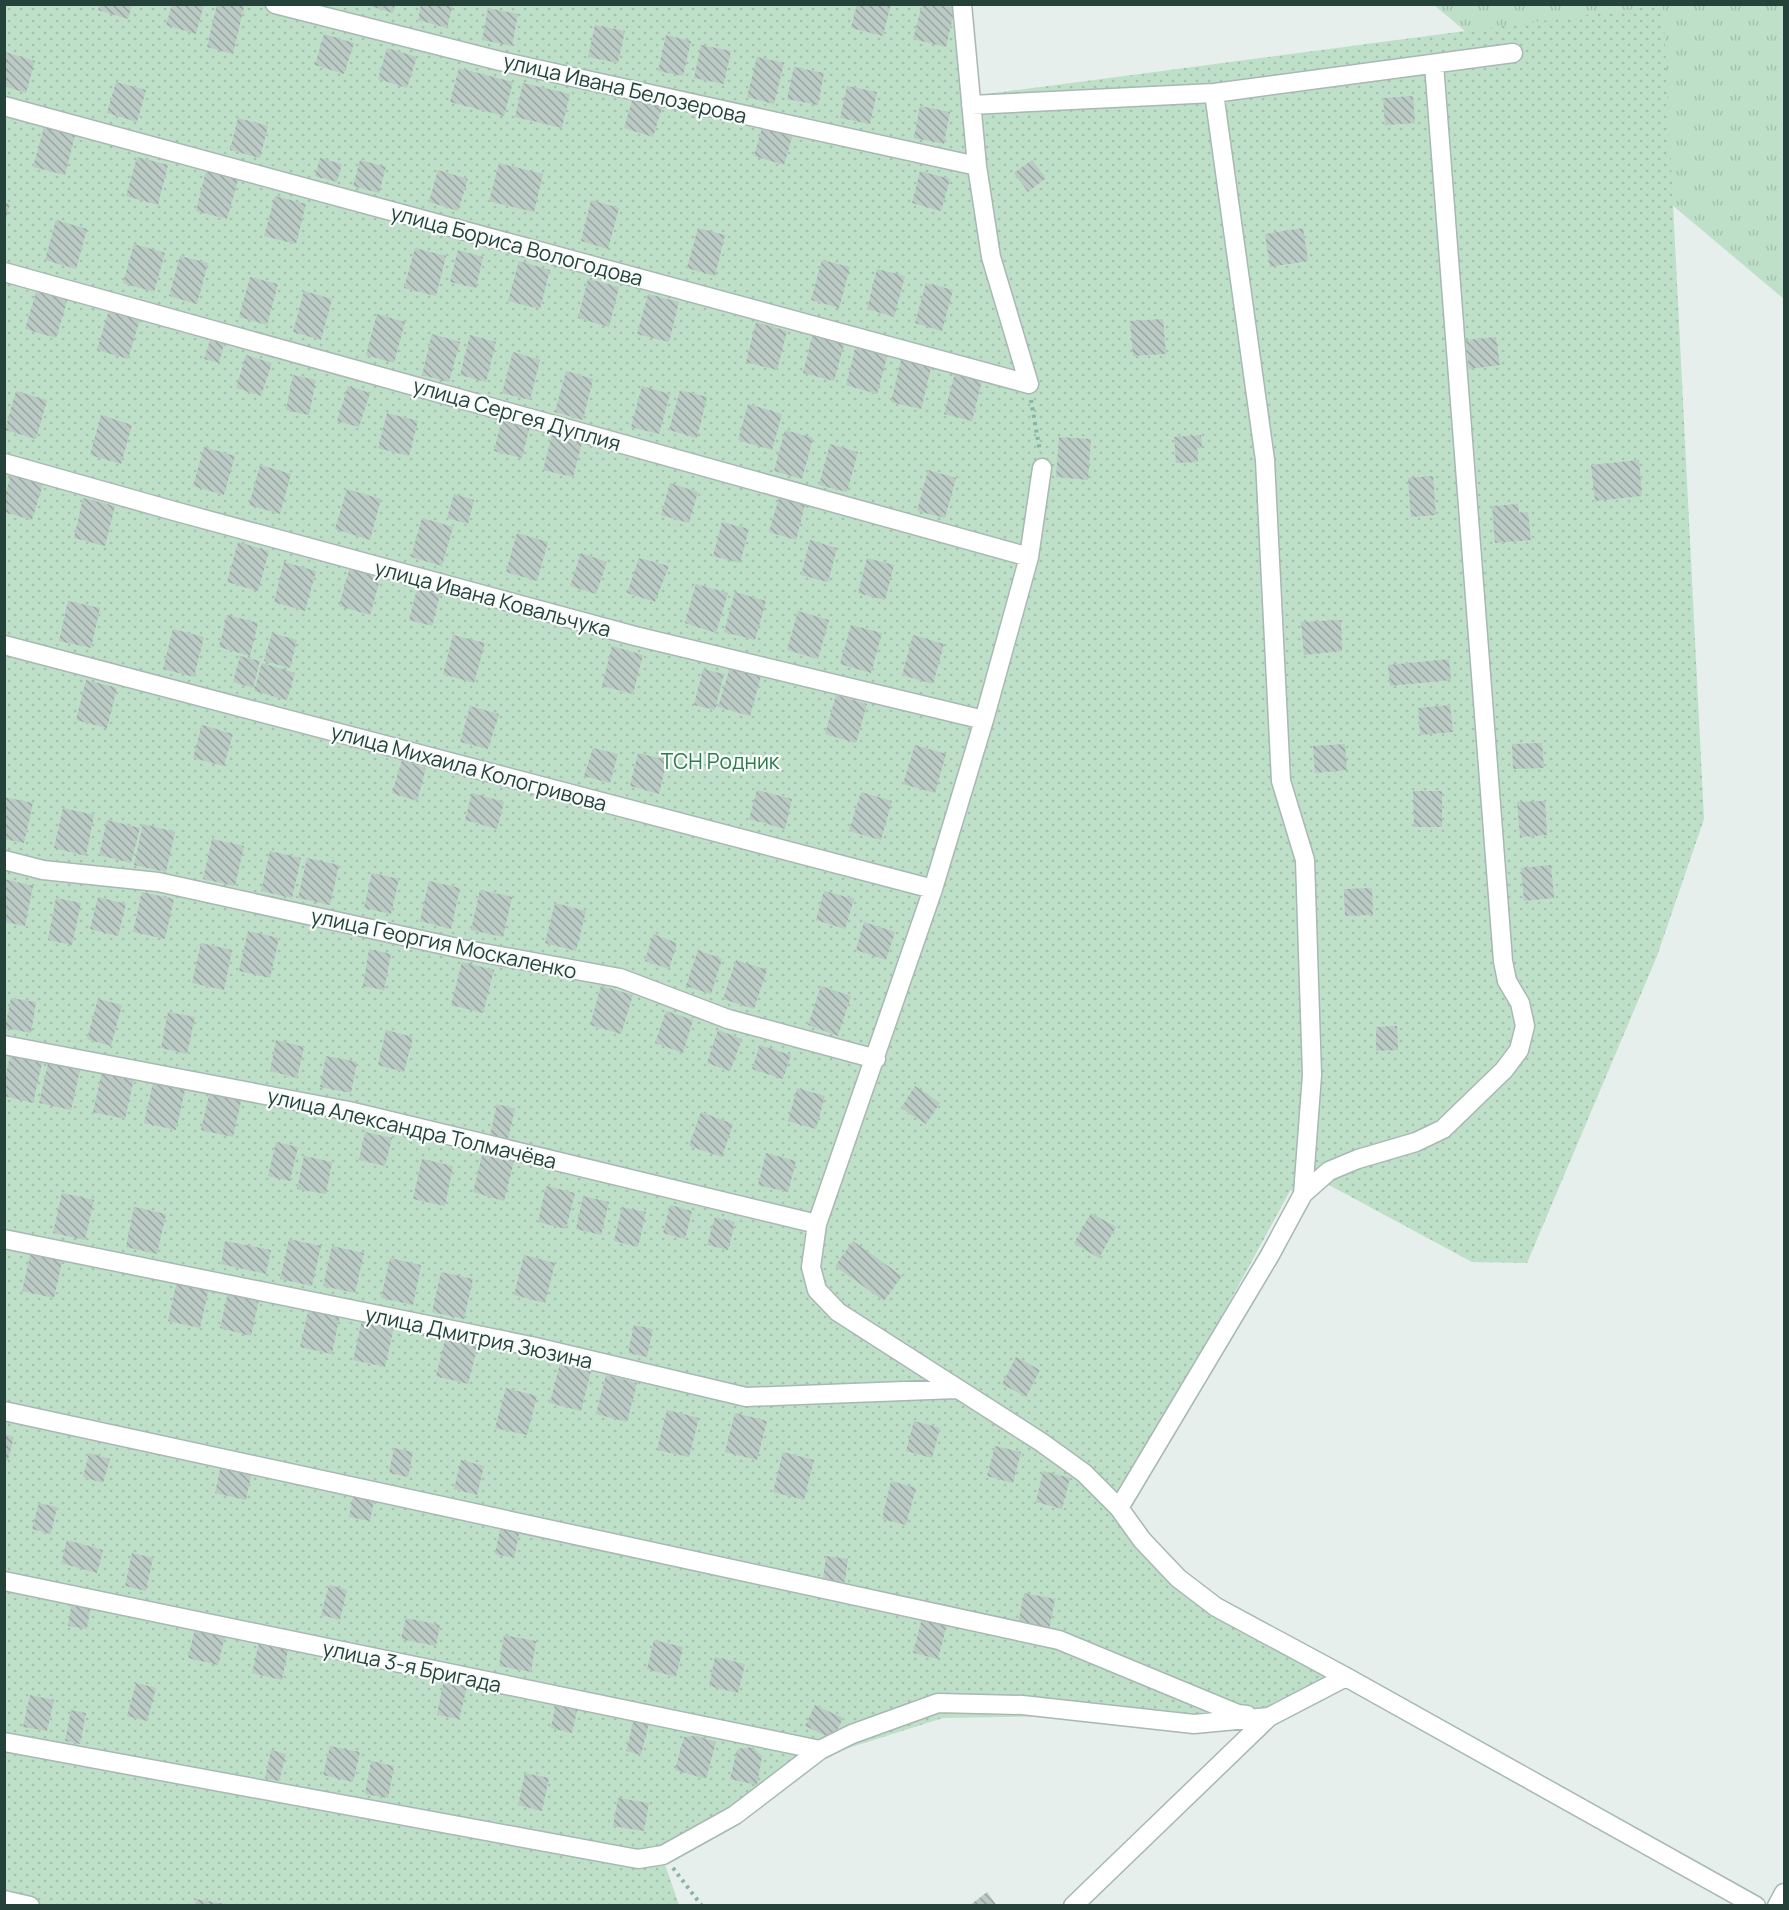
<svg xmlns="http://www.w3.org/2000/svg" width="1789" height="1910" viewBox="0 0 1789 1910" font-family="Manrope,sans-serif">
  <defs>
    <pattern id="grass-tufts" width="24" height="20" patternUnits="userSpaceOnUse" patternTransform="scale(1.5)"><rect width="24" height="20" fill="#bfe0c8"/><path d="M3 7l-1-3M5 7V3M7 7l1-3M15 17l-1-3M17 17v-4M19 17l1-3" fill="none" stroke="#a4c1ad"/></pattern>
    <pattern id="park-dots" width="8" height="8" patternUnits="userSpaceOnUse" patternTransform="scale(1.5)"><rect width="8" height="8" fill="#bfe0c8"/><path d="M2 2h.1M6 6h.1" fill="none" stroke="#a4c1ad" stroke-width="1.8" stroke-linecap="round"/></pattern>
    <pattern id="building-back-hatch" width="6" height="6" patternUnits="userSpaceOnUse" patternTransform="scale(1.5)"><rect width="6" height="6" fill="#bbcac4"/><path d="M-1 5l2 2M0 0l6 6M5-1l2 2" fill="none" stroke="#98a6a0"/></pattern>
  </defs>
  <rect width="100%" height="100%" fill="#e6efeb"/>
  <path fill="url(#grass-tufts)" d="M 1434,5 L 1784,5 L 1784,299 Z"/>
  <path fill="url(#park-dots)" d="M 5,5 L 971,5 L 979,95 L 1663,5 L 1704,819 L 1657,956 L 1527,1263 L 1472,1262 L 1329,1185 L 1290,1191 L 1114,1514 L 1200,1603 L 1346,1686 L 1249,1727 L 1207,1733 L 1061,1716 L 943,1718 L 823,1756 L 659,1847 L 679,1905 L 5,1906 Z"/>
  <path fill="url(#building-back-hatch)" d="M 100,4 L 132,4 L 128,19 L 98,10 Z
    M 172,4 L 204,4 L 196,34 L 166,25 Z
    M 217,4 L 236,4 L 244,7 L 233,54 L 207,47 Z
    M 364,4 L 395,4 L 393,13 Z
    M 421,4 L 453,4 L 447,28 L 418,20 Z
    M 857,4 L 891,4 L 883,36 L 851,28 Z
    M 922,5 L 942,5 L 955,8 L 946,47 L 913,39 Z
    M 488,8 L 518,14 L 512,46 L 482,40 Z
    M 595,25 L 625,31 L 618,63 L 588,57 Z
    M 324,34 L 354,43 L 344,74 L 315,65 Z
    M 666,35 L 691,41 L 683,76 L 658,71 Z
    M 701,45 L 731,51 L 724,84 L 694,78 Z
    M 387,48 L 417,57 L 407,88 L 378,79 Z
    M 5,52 L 35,61 L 26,93 L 4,86 Z
    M 757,57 L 784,63 L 774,104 L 747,97 Z
    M 794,67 L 824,73 L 818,105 L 787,99 Z
    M 459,68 L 513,82 L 504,116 L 450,102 Z
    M 116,82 L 146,90 L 137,122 L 107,113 Z
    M 523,83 L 570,94 L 562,128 L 515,117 Z
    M 847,86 L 877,92 L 870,124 L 840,118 Z
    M 1413,96 L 1415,123 L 1385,125 L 1383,98 Z
    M 633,97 L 663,105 L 653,137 L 624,128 Z
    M 920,106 L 950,112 L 944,144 L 914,138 Z
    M 238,118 L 268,126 L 260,158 L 230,150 Z
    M 763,125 L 793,134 L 784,165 L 754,156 Z
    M 44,127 L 75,135 L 65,175 L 33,167 Z
    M 137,157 L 168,165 L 158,205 L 126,196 Z
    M 320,158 L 342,164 L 337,182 L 315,176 Z
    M 360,160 L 386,167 L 379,193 L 353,186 Z
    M 1032,160 L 1046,178 L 1028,192 L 1014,173 Z
    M 499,163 L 543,174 L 534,212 L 489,201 Z
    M 438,170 L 468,179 L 458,211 L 429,202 Z
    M 206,171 L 238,180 L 227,219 L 196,211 Z
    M 920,171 L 950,179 L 941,211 L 912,203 Z
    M 275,196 L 306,204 L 296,244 L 264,236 Z
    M 591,200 L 619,208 L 608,249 L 581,241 Z
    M 4,202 L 10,204 L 5,223 L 4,222 Z
    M 56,220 L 87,229 L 76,269 L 45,260 Z
    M 698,228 L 725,235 L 715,276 L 687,268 Z
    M 1303,228 L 1308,261 L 1270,267 L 1265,234 Z
    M 134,244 L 165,253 L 154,292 L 123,283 Z
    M 415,248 L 446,256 L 436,296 L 404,288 Z
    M 458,250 L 483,257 L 476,288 L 450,282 Z
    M 180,256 L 208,263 L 197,304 L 169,296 Z
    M 822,260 L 850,267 L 839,308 L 811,300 Z
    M 519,261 L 550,270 L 540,309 L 508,301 Z
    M 877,269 L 905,276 L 894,317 L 867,309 Z
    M 250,277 L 278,284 L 267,325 L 239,317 Z
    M 588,279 L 619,287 L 609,327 L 578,318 Z
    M 926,283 L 953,290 L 942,331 L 915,323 Z
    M 37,289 L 68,298 L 56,338 L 25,329 Z
    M 304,291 L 332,299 L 321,340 L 293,332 Z
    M 648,294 L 679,302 L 669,342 L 637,334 Z
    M 109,310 L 140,319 L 128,359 L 97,350 Z
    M 377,314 L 405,322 L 394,363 L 366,355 Z
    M 1163,319 L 1166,354 L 1133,356 L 1130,321 Z
    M 756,322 L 787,331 L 777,370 L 746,362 Z
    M 813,333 L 845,341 L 834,381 L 803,373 Z
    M 432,334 L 460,342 L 449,382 L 422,375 Z
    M 470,335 L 496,342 L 486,382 L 460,375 Z
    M 1496,337 L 1500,365 L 1469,369 L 1466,340 Z
    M 210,340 L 224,344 L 219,363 L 204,359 Z
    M 856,346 L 888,354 L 877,394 L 846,385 Z
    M 513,352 L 540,360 L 530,400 L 502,393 Z
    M 246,355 L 272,363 L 261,396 L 236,388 Z
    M 901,360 L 931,368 L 921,409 L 891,402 Z
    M 566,371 L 593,379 L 583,420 L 555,412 Z
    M 955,373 L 982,381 L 972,421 L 944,414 Z
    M 293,375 L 316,380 L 309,415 L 286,410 Z
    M 348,386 L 370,393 L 359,427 L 337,421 Z
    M 642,386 L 670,394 L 659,434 L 631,427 Z
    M 680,390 L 707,397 L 697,438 L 669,430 Z
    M 16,391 L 47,400 L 36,439 L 5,430 Z
    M 748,404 L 782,414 L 772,450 L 738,440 Z
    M 387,413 L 418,421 L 409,456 L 378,448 Z
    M 101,415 L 132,425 L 121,464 L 90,455 Z
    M 502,419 L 530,426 L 522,458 L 494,451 Z
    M 785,430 L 813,438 L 802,479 L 774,471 Z
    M 552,435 L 582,443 L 573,477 L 543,470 Z
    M 1201,435 L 1202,448 L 1197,448 L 1198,462 L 1176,463 L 1174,437 Z
    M 1059,437 L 1091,439 L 1088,480 L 1056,477 Z
    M 830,444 L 858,452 L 847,492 L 819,485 Z
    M 204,447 L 235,456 L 224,495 L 193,486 Z
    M 1639,460 L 1642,496 L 1595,501 L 1591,465 Z
    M 260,465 L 291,474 L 280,514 L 249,505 Z
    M 928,470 L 956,478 L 945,518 L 917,511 Z
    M 12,471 L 44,481 L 32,520 L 4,512 L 4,499 Z
    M 1433,476 L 1436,515 L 1411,517 L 1408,478 Z
    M 670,483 L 698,492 L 689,523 L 661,515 Z
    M 347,489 L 381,499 L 370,540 L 335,529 Z
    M 454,494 L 474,500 L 468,524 L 447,518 Z
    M 83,498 L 115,506 L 105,546 L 74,538 Z
    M 779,498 L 805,505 L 796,540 L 769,532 Z
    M 1518,504 L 1519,513 L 1528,512 L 1531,540 L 1495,543 L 1492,506 Z
    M 422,518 L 453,527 L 442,566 L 411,557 Z
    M 722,522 L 749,529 L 740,563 L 713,556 Z
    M 517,533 L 548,542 L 537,581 L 506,572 Z
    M 810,540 L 837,548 L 828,582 L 801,575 Z
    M 238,542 L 269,551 L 258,591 L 227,582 Z
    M 581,553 L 607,562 L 596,594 L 570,586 Z
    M 639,558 L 669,566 L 655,602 L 627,593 Z
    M 867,558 L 894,565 L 885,600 L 858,593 Z
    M 284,562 L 316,571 L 305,611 L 274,602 Z
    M 350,567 L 381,576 L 370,615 L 339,606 Z
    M 696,584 L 728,593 L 716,633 L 685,623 Z
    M 418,585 L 441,591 L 432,626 L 409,620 Z
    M 735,592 L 766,601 L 755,640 L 724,632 Z
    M 68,601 L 100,608 L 91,648 L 59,641 Z
    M 798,611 L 829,620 L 818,659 L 787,650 Z
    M 227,615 L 258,623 L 250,656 L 219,647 Z
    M 1341,620 L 1342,651 L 1304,655 L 1301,622 Z
    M 851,625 L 882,633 L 871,673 L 840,664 Z
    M 173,629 L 204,637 L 194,677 L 163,669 Z
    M 272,633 L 297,640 L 290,668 L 264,661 Z
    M 453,635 L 485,643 L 474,683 L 443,674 Z
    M 913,635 L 944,644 L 933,684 L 902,675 Z
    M 612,646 L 643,655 L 633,694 L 602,686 Z
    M 240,656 L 260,661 L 253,688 L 233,682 Z
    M 1449,659 L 1451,680 L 1390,686 L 1388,665 Z
    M 262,663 L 295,673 L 287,700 L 254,691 Z
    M 730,667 L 761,676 L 750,716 L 718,707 Z
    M 703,669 L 724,674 L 715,710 L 694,705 Z
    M 86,680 L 117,688 L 107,728 L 76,720 Z
    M 836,695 L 867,704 L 856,743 L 825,734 Z
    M 1450,705 L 1453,732 L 1420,735 L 1418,708 Z
    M 470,706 L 499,714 L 488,749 L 460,742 Z
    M 202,725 L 233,734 L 224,766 L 193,758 Z
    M 1542,743 L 1544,768 L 1513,769 L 1512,744 Z
    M 1345,744 L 1347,770 L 1315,773 L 1313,746 Z
    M 915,745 L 946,754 L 935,793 L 903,784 Z
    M 593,748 L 618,754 L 610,783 L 584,776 Z
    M 638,753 L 667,760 L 659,794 L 630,786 Z
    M 402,760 L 426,768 L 417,801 L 392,793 Z
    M 757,790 L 792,799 L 785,829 L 749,819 Z
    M 1413,791 L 1442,791 L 1442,827 L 1414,827 Z
    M 861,792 L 892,801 L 881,840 L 849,831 Z
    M 472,793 L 504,802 L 497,829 L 465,820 Z
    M 4,797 L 33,803 L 24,843 L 4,839 Z
    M 1545,801 L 1547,835 L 1520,837 L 1517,802 Z
    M 63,808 L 94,815 L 86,856 L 54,848 Z
    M 107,820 L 140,828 L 131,863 L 99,855 Z
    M 143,824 L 175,832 L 166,872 L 134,865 Z
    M 212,839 L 244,846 L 235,886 L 203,879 Z
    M 270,851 L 301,858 L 292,898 L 261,891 Z
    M 307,858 L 339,865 L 330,905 L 298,898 Z
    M 1551,865 L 1554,898 L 1524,901 L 1521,868 Z
    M 372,873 L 399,879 L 391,914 L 364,908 Z
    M 4,879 L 33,886 L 25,926 L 4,922 Z
    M 429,881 L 460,888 L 451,929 L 420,921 Z
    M 1372,888 L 1373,915 L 1345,916 L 1344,889 Z
    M 480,890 L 512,897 L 503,937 L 471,930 Z
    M 824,891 L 854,899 L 845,929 L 816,920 Z
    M 142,892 L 174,899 L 165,939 L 133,932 Z
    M 98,897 L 126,904 L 118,936 L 90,929 Z
    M 56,898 L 81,903 L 72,945 L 48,940 Z
    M 555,903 L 586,911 L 576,951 L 545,943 Z
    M 864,922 L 895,932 L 886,960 L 856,950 Z
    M 248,931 L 279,938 L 270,978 L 239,971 Z
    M 653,934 L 677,943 L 669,969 L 645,961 Z
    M 201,943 L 232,950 L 224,990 L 192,983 Z
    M 369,949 L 391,954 L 384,990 L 363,986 Z
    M 698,950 L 722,959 L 711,994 L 686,986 Z
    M 736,960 L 767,970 L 754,1009 L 723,999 Z
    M 462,962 L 494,970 L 483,1013 L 451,1005 Z
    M 601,986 L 633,995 L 621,1034 L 590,1025 Z
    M 821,986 L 851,996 L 838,1036 L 808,1025 Z
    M 11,998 L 36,1002 L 31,1033 L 5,1028 Z
    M 98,999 L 122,1005 L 111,1046 L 87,1039 Z
    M 666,1011 L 693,1020 L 683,1053 L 655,1043 Z
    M 168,1012 L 195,1017 L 187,1054 L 161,1048 Z
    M 1397,1026 L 1398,1050 L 1376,1051 L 1376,1027 Z
    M 386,1030 L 413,1037 L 404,1072 L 378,1065 Z
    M 718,1030 L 742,1039 L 730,1071 L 707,1063 Z
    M 276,1040 L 304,1047 L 297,1078 L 270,1071 Z
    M 760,1045 L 791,1055 L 783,1079 L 752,1069 Z
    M 10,1056 L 42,1063 L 33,1103 L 4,1096 L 4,1083 Z
    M 326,1056 L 357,1062 L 351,1093 L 320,1087 Z
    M 48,1063 L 80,1070 L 71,1110 L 39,1103 Z
    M 102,1072 L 134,1079 L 125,1119 L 93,1112 Z
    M 153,1083 L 185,1090 L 176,1130 L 144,1123 Z
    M 915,1086 L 940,1103 L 926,1124 L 901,1108 Z
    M 797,1088 L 825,1096 L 816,1129 L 788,1121 Z
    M 210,1090 L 242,1097 L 233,1137 L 201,1130 Z
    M 497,1104 L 515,1109 L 508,1139 L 490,1135 Z
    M 701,1112 L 733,1124 L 722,1157 L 689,1146 Z
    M 365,1132 L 392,1138 L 385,1166 L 359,1160 Z
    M 276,1142 L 298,1147 L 290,1181 L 268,1176 Z
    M 483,1152 L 514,1161 L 504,1201 L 473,1192 Z
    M 766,1153 L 796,1161 L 788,1192 L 758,1185 Z
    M 304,1156 L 332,1162 L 326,1194 L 297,1189 Z
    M 422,1159 L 453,1166 L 445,1206 L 413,1199 Z
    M 546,1186 L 575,1193 L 566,1229 L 538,1222 Z
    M 62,1193 L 94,1200 L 85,1240 L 53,1233 Z
    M 583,1196 L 609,1202 L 601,1235 L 576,1229 Z
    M 670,1205 L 692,1211 L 685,1239 L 663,1233 Z
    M 134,1207 L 166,1214 L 157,1254 L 126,1247 Z
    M 622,1207 L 646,1212 L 638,1247 L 614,1241 Z
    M 1091,1213 L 1116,1227 L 1099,1258 L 1074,1243 Z
    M 715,1217 L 735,1222 L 728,1250 L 707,1245 Z
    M 289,1239 L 321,1246 L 312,1286 L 280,1279 Z
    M 225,1241 L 271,1250 L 266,1274 L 221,1264 Z
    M 853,1241 L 902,1276 L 884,1301 L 835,1266 Z
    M 332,1246 L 364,1253 L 355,1293 L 323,1286 Z
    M 31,1251 L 63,1257 L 54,1298 L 22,1291 Z
    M 524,1255 L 555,1263 L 545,1303 L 514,1295 Z
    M 390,1258 L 421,1265 L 413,1305 L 381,1298 Z
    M 441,1272 L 473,1279 L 464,1319 L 432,1312 Z
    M 177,1281 L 209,1288 L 200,1328 L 168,1321 Z
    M 229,1288 L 260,1295 L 251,1336 L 220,1328 Z
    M 309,1307 L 340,1314 L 332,1354 L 300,1347 Z
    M 362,1320 L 394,1327 L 385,1367 L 353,1360 Z
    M 634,1325 L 653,1329 L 647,1357 L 628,1353 Z
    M 446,1336 L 478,1344 L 468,1384 L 436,1376 Z
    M 1016,1357 L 1040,1370 L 1026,1397 L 1002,1384 Z
    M 560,1363 L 591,1371 L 581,1411 L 550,1403 Z
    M 606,1375 L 637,1383 L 627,1422 L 596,1414 Z
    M 506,1388 L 537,1396 L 527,1435 L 495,1428 Z
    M 667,1410 L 699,1418 L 689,1457 L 657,1450 Z
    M 735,1413 L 767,1421 L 757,1460 L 725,1452 Z
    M 914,1421 L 940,1428 L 932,1458 L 906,1451 Z
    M 4,1434 L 14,1437 L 8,1460 L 4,1460 Z
    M 995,1446 L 1021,1452 L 1013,1483 L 987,1476 Z
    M 394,1448 L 413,1452 L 408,1477 L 389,1473 Z
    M 783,1452 L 814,1460 L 804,1500 L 773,1492 Z
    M 89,1453 L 110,1459 L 103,1483 L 83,1477 Z
    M 461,1460 L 484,1466 L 477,1495 L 454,1489 Z
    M 221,1465 L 252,1471 L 246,1500 L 215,1493 Z
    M 1043,1471 L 1070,1478 L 1062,1509 L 1036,1502 Z
    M 891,1481 L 916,1488 L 906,1525 L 882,1519 Z
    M 354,1492 L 375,1496 L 370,1521 L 349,1517 Z
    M 39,1503 L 57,1507 L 51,1534 L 32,1529 Z
    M 501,1525 L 520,1529 L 514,1558 L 495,1554 Z
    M 67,1540 L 103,1550 L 97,1573 L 61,1563 Z
    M 132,1553 L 153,1558 L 146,1591 L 125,1586 Z
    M 826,1556 L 848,1559 L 845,1582 L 823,1579 Z
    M 329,1585 L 347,1590 L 340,1620 L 321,1615 Z
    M 1024,1593 L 1055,1599 L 1049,1630 L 1018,1624 Z
    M 72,1601 L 91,1604 L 87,1629 L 68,1626 Z
    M 406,1618 L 440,1625 L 436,1646 L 401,1639 Z
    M 922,1618 L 947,1624 L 938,1659 L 913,1653 Z
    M 195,1629 L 225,1636 L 218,1665 L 188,1658 Z
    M 504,1635 L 536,1641 L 531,1672 L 499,1666 Z
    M 654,1640 L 683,1647 L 676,1677 L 647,1669 Z
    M 259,1643 L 288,1650 L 282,1680 L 252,1673 Z
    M 715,1657 L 745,1664 L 738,1693 L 709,1686 Z
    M 444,1678 L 468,1683 L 459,1719 L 437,1715 Z
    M 136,1683 L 156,1688 L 147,1721 L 127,1716 Z
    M 30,1695 L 54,1700 L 47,1731 L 23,1727 Z
    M 556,1702 L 578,1707 L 572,1733 L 551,1728 Z
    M 815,1705 L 843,1718 L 833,1739 L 805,1726 Z
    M 71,1710 L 86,1713 L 80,1744 L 65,1741 Z
    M 634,1719 L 649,1723 L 641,1755 L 626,1751 Z
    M 697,1736 L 716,1742 L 706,1779 L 675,1770 L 684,1737 Z
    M 330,1746 L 360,1752 L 353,1782 L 323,1775 Z
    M 751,1747 L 762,1756 L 757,1785 L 730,1779 L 737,1750 Z
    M 271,1750 L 286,1754 L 279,1781 L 265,1778 Z
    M 371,1761 L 394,1766 L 388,1798 L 365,1794 Z
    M 525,1773 L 549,1778 L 542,1811 L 518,1805 Z
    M 618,1798 L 649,1803 L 644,1831 L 613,1826 Z
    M 987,1892 L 997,1906 L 969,1906 Z
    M 196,1899 L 225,1904 L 225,1906 L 195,1906 Z"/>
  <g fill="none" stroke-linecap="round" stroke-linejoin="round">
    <g stroke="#a8b8b2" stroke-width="21">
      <path id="minor" d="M 275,4 L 500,61 L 977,166
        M 962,4 L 977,166 L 991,257 L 1029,384
        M 1214,93 L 1265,460 L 1281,781 L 1305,860 L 1312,1075 L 1303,1194
        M 971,105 L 1214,93 L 1513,53
        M 4,106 L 1029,384
        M 4,272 L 1029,557
        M 4,463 L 174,511 L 635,636 L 984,720
        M 1042,468 L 1029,557 L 984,720 L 933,889 L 817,1224 L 811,1267 L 817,1290 L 838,1312 L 1041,1442 L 1084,1473 L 1119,1508 L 1142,1540 L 1178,1578 L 1216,1607 L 1346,1677 L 1756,1906
        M 4,645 L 933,889
        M 4,860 L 43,870 L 158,882 L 467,950 L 620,978 L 728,1019 L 876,1059
        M 4,1045 L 349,1111 L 817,1224
        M 4,1239 L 531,1346 L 746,1397 L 956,1389
        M 4,1411 L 1059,1640 L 1238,1714 L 1247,1715
        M 1119,1508 L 1270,1255 L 1303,1194 L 1329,1171 L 1358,1159 L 1416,1142 L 1443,1129 L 1504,1070 L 1519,1050 L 1525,1026 L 1520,1003 L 1507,981 L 1503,961 L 1434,64
        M 4,1581 L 820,1750
        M 4,1742 L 638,1859 L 663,1855 L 735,1815 L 820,1750 L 852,1734 L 938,1703 L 1022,1705 L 1194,1724 L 1269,1717
        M 4,1900 L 30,1906
        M 1073,1906 L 1269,1717 L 1346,1677
        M 1777,1906 L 1784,1893"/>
    </g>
    <path stroke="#86b3a5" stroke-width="4" stroke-dasharray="3 4.5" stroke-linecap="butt" d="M 1031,400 L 1040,452
      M 673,1868 L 702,1906"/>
    <use href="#minor" stroke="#fff" stroke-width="18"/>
  </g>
  <g text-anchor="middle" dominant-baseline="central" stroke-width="4.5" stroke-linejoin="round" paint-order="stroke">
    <g font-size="21" fill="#24423a" stroke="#f7fbf9">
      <text transform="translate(625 88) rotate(13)">улица Ивана Белозерова</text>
      <text transform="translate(517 245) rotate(15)">улица Бориса Вологодова</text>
      <text transform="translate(517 414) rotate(16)">улица Сергея Дуплия</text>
      <text transform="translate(493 598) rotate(15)">улица Ивана Ковальчука</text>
      <text transform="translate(469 767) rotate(15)">улица Михаила Кологривова</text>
      <text transform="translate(444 943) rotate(12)">улица Георгия Москаленко</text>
      <text transform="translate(412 1128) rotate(13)">улица Александра Толмачёва</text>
      <text transform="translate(479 1337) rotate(12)">улица Дмитрия Зюзина</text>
      <text transform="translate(412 1666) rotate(12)">улица 3-я Бригада</text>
    </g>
    <g font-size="21" fill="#2d7a4b" stroke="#f7fbf9">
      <text x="720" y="761">ТСН Родник</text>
    </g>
  </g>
  <rect width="1789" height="1910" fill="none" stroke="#24423a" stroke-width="12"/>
</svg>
